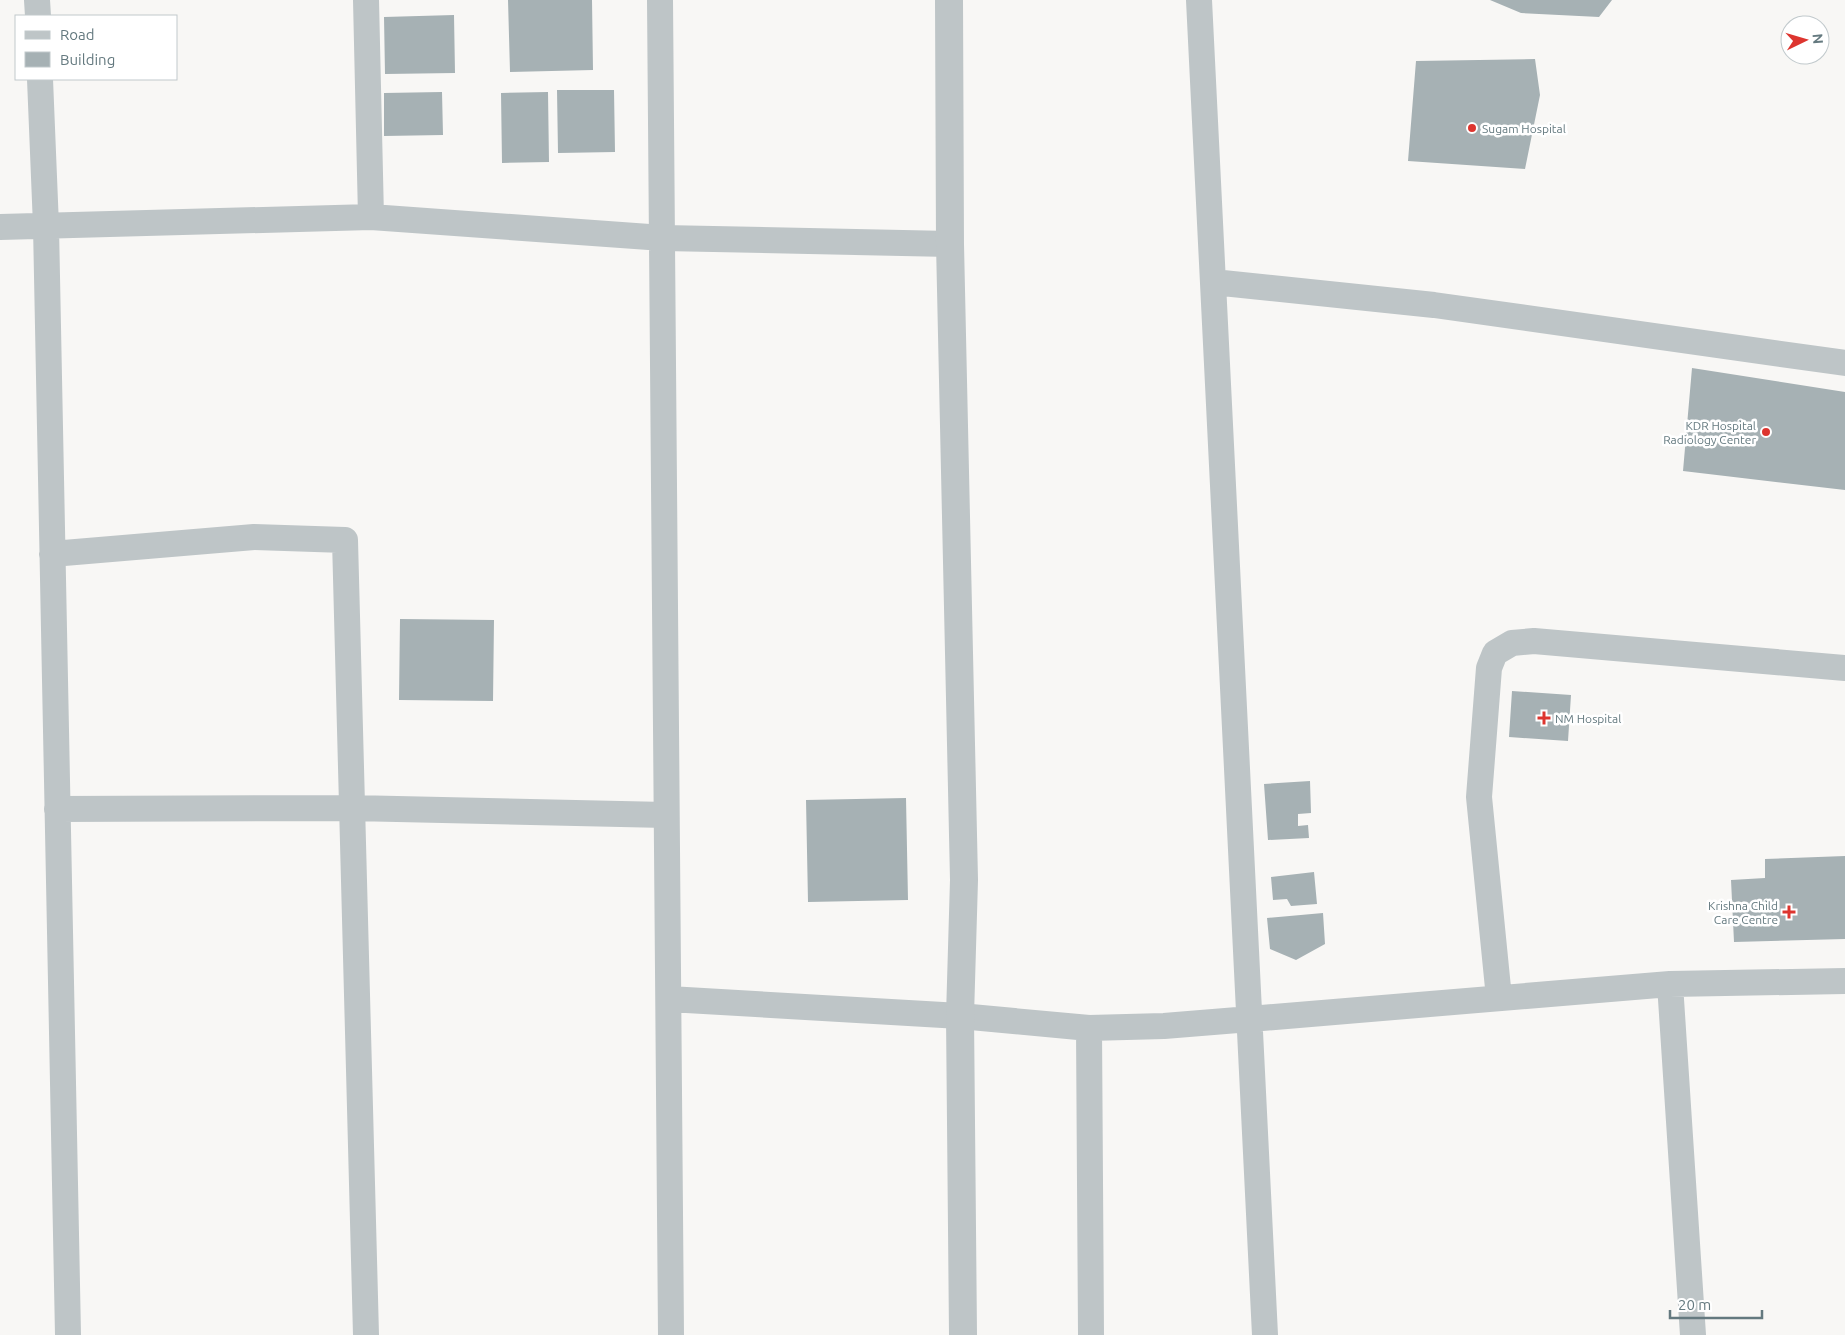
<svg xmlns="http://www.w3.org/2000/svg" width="1845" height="1335" viewBox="0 0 1845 1335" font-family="Ubuntu,sans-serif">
  <rect width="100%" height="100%" fill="#f8f7f5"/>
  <path fill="#a6b1b4" d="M 508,0 L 592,0 L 593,70 L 510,72 Z
    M 1490,0 L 1612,0 L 1599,17 L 1521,13 Z
    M 454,15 L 455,73 L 385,74 L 384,17 Z
    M 1535,59 L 1540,95 L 1525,169 L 1408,161 L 1416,61 Z
    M 557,90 L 614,90 L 615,152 L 558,153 Z
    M 442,92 L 443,135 L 384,136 L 384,93 Z
    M 548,92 L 549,162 L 502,163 L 501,93 Z
    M 1692,368 L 1845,392 L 1845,490 L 1683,471 Z
    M 400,619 L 494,620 L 493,701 L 399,700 Z
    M 1512,691 L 1571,695 L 1568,741 L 1509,737 Z
    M 1310,781 L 1311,813 L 1298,814 L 1298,826 L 1308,825 L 1309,838 L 1268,840 L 1264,784 Z
    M 906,798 L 908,900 L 808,902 L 806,800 Z
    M 1845,856 L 1845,939 L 1734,942 L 1731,880 L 1765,878 L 1765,859 Z
    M 1314,872 L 1317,904 L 1291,906 L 1287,899 L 1273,900 L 1271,877 Z
    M 1323,913 L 1325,944 L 1296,960 L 1270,949 L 1267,918 Z"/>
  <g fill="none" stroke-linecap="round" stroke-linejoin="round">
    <path stroke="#bec5c7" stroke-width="26" d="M 37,0 L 38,16
      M 366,0 L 371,217
      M 660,0 L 671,1335
      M 1199,0 L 1265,1335
      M 40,79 L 46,226 L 68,1335
      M 0,227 L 371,217 L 663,238 L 950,244
      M 1213,282 L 1434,305 L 1845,363
      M 52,554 L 254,537 L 345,540 L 366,1335
      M 57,809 L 352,808 L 666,815
      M 1670,984 L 1693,1335
      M 1499,998 L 1479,797 L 1489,668 L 1495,653 L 1512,643 L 1534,641 L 1845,668
      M 669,999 L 960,1016 L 1089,1028 L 1164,1026 L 1250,1019 L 1670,984 L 1845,981
      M 1089,1028 L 1091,1335"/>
    <path stroke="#bec5c7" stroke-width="28" d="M 949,0 L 950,244 L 964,880 L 960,1016 L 963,1335"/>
  </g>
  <g fill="#dd352f" stroke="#fff" stroke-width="2">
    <circle cx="1472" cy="128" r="5"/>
    <circle cx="1766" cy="432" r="5"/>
    <path d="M1541.5 710.5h5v5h5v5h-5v5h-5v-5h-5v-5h5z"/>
    <path d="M1786.5 904.5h5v5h5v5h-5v5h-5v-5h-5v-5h5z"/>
  </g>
  <g text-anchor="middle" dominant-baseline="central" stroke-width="5" stroke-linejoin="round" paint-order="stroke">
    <g font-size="12" fill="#64797f" stroke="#fff" text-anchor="start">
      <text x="1482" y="128">Sugam Hospital</text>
      <text x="1756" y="425" text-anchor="end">KDR Hospital<tspan x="1756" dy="14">Radiology Center</tspan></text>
      <text x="1555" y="718">NM Hospital</text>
      <text x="1778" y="905" text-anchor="end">Krishna Child<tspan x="1778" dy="14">Care Centre</tspan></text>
    </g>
  </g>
  <rect x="15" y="15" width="162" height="65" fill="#ffffff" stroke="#c1c9cc"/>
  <rect x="25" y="31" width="25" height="8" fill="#bec5c7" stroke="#c1c9cc"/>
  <text x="60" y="40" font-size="15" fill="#64797f">Road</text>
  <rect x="25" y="52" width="25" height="15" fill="#a6b1b4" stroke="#c1c9cc"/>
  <text x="60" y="65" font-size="15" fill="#64797f">Building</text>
  <g transform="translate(1805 40) rotate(85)"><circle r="24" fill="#ffffff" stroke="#c1c9cc"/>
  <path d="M0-4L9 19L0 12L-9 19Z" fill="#dd352f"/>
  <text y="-8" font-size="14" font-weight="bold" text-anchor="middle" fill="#64797f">N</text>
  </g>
  <path d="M1670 1310v8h92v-8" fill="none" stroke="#64797f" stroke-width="2.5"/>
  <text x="1678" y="1310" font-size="15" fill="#64797f" stroke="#ffffff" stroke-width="4" paint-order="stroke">20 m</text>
</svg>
